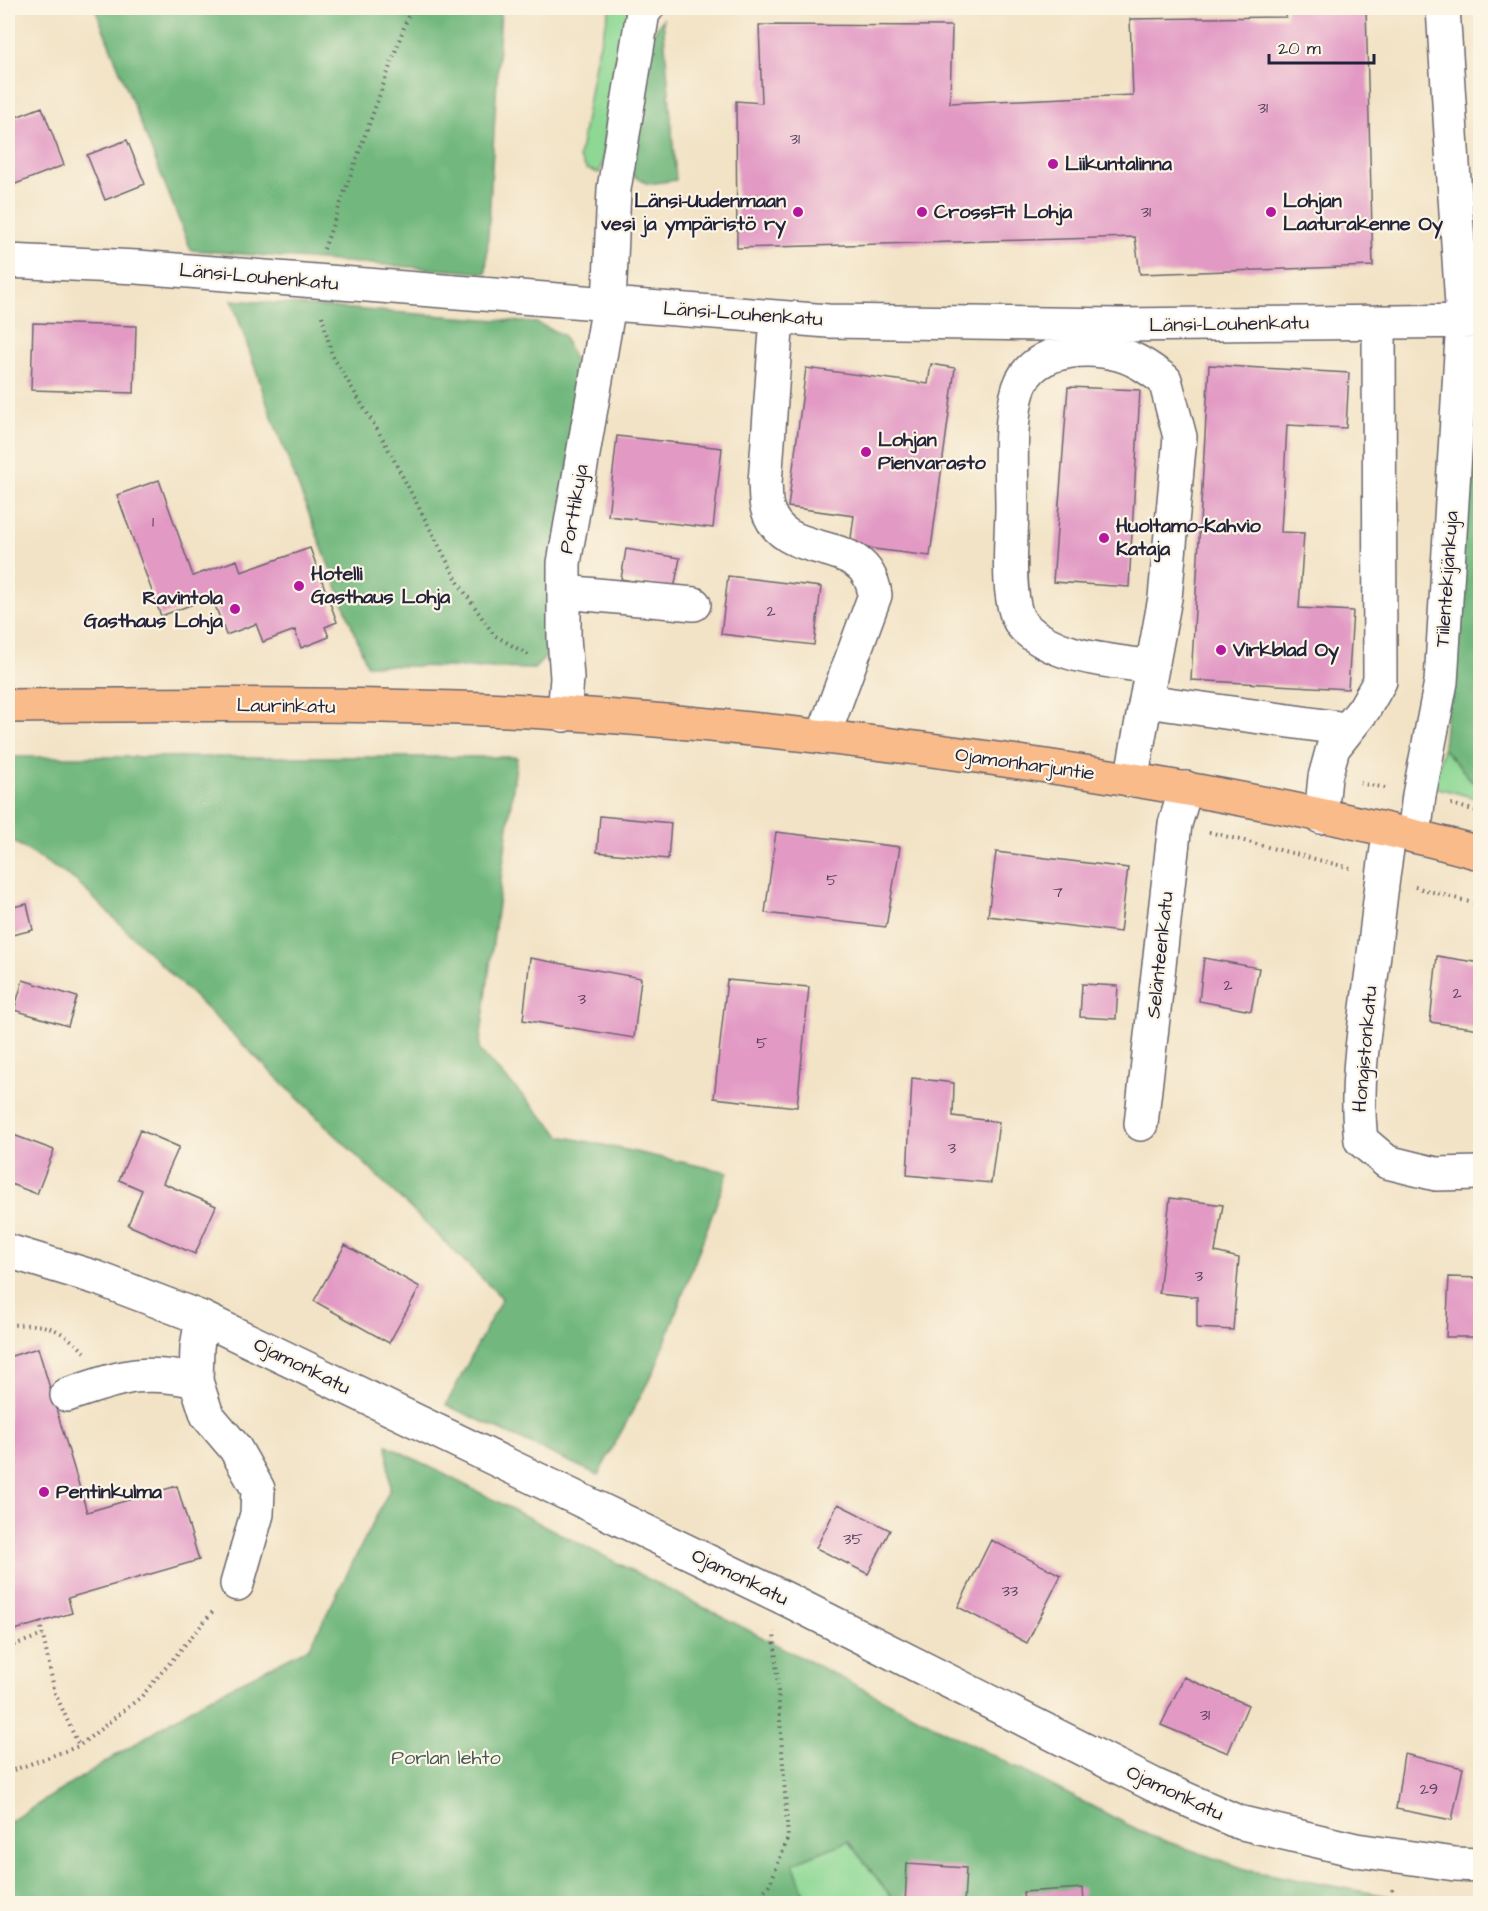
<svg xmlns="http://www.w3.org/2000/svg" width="1488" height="1911" viewBox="0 0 1488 1911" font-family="'Architects Daughter',sans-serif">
  <rect width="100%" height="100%" fill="#fcf5e5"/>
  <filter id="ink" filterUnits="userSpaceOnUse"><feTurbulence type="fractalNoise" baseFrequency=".0167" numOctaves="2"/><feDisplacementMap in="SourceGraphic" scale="12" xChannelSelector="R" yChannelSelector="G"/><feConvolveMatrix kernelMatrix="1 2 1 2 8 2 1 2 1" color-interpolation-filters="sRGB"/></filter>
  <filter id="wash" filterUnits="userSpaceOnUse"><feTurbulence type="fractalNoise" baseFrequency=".008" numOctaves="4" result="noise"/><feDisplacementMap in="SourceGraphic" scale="24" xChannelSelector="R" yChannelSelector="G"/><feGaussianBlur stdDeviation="1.35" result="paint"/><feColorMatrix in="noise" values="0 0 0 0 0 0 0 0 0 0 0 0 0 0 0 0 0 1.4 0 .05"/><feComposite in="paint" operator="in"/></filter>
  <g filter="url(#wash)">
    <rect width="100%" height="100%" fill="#f2e3c6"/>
    <path fill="#8ed894" stroke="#587d68" stroke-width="1.5" d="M 610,8 L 630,8 C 612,58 607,109 603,162 L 599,173 L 587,169 L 579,158 L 596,58 Z
      M 1443,748 L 1480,790 L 1480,799 L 1434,787 Z
      M 848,1841 L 896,1903 L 807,1903 L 793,1863 Z"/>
    <path fill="#72b87e" stroke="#4a6d5c" stroke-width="1.5" d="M 95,8 L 501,8 L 486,273 L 191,250 Z
      M 663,19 L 676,180 L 648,184 L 632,175 L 651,36 Z
      M 232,300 L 537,323 L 563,335 L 582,378 L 562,506 L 548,655 L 534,669 L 367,665 L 271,415 Z
      M 1480,374 L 1480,790 L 1443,748 L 1477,378 Z
      M 8,757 L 517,757 L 479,1050 L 561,1136 L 728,1172 L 655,1369 L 598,1475 L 446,1405 L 502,1298 L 75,880 L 8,838 Z
      M 387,1445 L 1148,1835 L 1251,1871 L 1415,1901 L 1463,1903 L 896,1903 L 848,1841 L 793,1863 L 807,1903 L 8,1904 L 8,1823 L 205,1700 L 310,1647 L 390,1489 Z"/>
    <g id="blocks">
      <path fill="#e299c4" d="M 1287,8 L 1366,8 L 1373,266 L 1140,274 L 1135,237 L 737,248 L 736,101 L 762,103 L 759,25 L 952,26 L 950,103 L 1133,95 L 1130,19 L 1286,17 Z
        M 42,107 L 64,165 L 8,187 L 8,167 L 13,164 L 8,150 L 8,120 Z
        M 127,140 L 145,184 L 105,200 L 87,155 Z
        M 33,323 L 136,326 L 134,393 L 31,390 Z
        M 931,364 L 955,368 L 930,556 L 850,546 L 854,516 L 788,507 L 806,368 L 928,384 Z
        M 1209,365 L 1349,373 L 1346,428 L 1287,425 L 1281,532 L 1304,533 L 1299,608 L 1353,611 L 1348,689 L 1191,680 Z
        M 1068,387 L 1140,390 L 1129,587 L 1053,582 Z
        M 617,436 L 722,448 L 713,528 L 608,516 Z
        M 159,480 L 193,576 L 237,560 L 241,572 L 310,548 L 337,622 L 325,627 L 329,637 L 301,648 L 295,630 L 263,642 L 256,624 L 226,635 L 212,597 L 161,616 L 117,495 Z
        M 626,549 L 680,558 L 674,589 L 621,579 Z
        M 728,576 L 821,587 L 814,645 L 721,634 Z
        M 600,816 L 671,823 L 668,859 L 597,852 Z
        M 776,832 L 900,847 L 886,927 L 765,913 Z
        M 996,852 L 1128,868 L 1120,932 L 988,916 Z
        M 27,904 L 33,930 L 8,936 L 8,908 Z
        M 1437,956 L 1480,963 L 1480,1029 L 1430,1022 Z
        M 530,958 L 641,978 L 634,1038 L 523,1020 Z
        M 1204,958 L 1259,968 L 1251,1011 L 1199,1001 Z
        M 23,980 L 77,997 L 68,1026 L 14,1010 Z
        M 727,980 L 809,987 L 797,1107 L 714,1098 Z
        M 1082,984 L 1118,986 L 1116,1019 L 1080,1017 Z
        M 912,1078 L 954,1083 L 953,1116 L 999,1122 L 991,1183 L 907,1175 Z
        M 140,1130 L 179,1147 L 163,1183 L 216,1206 L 195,1254 L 128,1225 L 142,1190 L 119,1180 Z
        M 8,1133 L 54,1150 L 37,1194 L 8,1183 Z
        M 1170,1198 L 1223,1205 L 1215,1252 L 1239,1258 L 1233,1330 L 1197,1328 L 1197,1297 L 1159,1293 Z
        M 345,1245 L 420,1287 L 389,1343 L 314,1301 Z
        M 1449,1277 L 1480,1278 L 1480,1356 L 1477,1356 L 1476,1337 L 1446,1337 Z
        M 38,1348 L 87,1512 L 177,1486 L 199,1560 L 68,1598 L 72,1613 L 8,1632 L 8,1548 L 11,1547 L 8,1536 L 8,1357 Z
        M 838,1504 L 890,1530 L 868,1574 L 816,1548 Z
        M 991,1540 L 1061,1575 L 1027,1643 L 958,1607 Z
        M 1184,1677 L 1248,1705 L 1228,1753 L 1161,1725 Z
        M 1404,1754 L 1463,1768 L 1452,1820 L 1396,1809 Z
        M 907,1864 L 966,1868 L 964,1904 L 905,1904 Z
        M 1083,1888 L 1084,1904 L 1024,1904 L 1023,1892 Z"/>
    </g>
  </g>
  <g filter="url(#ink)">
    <use href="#blocks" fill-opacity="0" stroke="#6b666c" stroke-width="1.5"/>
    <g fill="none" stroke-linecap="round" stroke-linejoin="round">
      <g stroke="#6b666c" stroke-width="36">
        <path id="minor" d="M 8,261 L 137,267 L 828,321 L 1120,325 L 1480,321
          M 777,317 L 765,483 C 766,491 765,500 767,507 C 783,566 866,529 875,595 L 823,737
          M 564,592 L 694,604
          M 1146,701 L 1346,729
          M 564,715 L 567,678 L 564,637 L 564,563 L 609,305 L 614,189 L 643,12 L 647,8
          M 1131,780 L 1165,598 L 1180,437 L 1165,380 C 1155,373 1145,365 1134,360 C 1100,343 1033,345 1019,388 C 1008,423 1012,471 1012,507 C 1012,535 1004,607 1024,627 C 1057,659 1109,660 1152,667
          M 1321,817 L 1325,777 L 1333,748 L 1364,709 L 1380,681 L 1379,322
          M 1390,831 C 1382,875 1378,919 1373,963 C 1366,1020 1354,1082 1361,1140 L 1387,1162 L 1436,1174 L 1480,1173
          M 1414,836 L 1419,795 L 1441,682 L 1463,321 L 1443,8
          M 1141,1124 L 1175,824 L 1186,788
          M 8,1251 L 97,1278 L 202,1318 L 786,1599 L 1154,1785 L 1238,1822 L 1356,1850 L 1455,1864 L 1480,1865
          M 202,1318 L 197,1347 L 196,1381 L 207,1415 L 235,1448 L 258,1489 L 257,1514 L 237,1584
          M 67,1395 C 120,1378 140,1368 196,1381"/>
      </g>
      <g stroke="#6b666c" stroke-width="36">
        <path id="major" d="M 8,706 C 167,704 326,703 485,709 C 634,715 783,731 931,750 C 1115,774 1301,805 1480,853"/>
      </g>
      <path stroke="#6b666c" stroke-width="4" stroke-dasharray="1.5 4.5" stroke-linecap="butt" d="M 324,249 L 411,8
        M 322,316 L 332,355 L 384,441 L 459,584 L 494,635 L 530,656
        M 1360,783 L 1385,788
        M 1451,804 L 1480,812
        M 1209,832 L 1350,868
        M 1415,887 L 1480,905
        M 8,1325 C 48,1324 55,1325 85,1352
        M 40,1622 L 55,1693 L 79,1746
        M 8,1647 L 43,1635
        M 8,1772 L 79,1746 L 141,1697 L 215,1609
        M 1392,1889 L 1395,1904
        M 753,1904 L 770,1884 L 788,1838 L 774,1632"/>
      <use href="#minor" stroke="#fff" stroke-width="33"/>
      <use href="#major" stroke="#fabb8b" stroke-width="33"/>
    </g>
  </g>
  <g fill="#b5179e" stroke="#fcf5e5" stroke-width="2">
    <circle cx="1053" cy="164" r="6"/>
    <circle cx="798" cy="212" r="6"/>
    <circle cx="922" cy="212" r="6"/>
    <circle cx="1271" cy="212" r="6"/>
    <circle cx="866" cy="452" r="6"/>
    <circle cx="1104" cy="538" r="6"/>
    <circle cx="299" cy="586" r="6"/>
    <circle cx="235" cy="609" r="6"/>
    <circle cx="1221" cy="650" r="6"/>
    <circle cx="44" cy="1492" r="6"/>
  </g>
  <g text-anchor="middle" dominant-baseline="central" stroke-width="4.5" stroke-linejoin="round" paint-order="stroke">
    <g font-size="16" fill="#52405d">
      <text x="1263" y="108">31</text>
      <text x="795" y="139">31</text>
      <text x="1146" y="212">31</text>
      <text x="153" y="522">1</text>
      <text x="771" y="611">2</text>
      <text x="832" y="880">5</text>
      <text x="1058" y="892">7</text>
      <text x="1228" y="985">2</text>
      <text x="1457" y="993">2</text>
      <text x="582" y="999">3</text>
      <text x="762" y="1043">5</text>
      <text x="952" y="1148">3</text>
      <text x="1199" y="1276">3</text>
      <text x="853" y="1539">35</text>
      <text x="1010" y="1591">33</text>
      <text x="1205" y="1715">31</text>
      <text x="1429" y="1789">29</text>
    </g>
    <g font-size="20" font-weight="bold" fill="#22223b" stroke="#fcf5e5" text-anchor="start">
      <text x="1065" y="164">Liikuntalinna</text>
      <text x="786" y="201" text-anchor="end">Länsi-Uudenmaan<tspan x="786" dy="23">vesi ja ympäristö ry</tspan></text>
      <text x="1283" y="201">Lohjan<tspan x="1283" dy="23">Laaturakenne Oy</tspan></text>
      <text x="934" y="212">CrossFit Lohja</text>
      <text x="878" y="440">Lohjan<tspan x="878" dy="23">Pienvarasto</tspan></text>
      <text x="1116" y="526">Huoltamo-Kahvio<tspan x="1116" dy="23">Kataja</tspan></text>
      <text x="311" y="574">Hotelli<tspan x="311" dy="23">Gasthaus Lohja</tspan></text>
      <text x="223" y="598" text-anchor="end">Ravintola<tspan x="223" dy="23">Gasthaus Lohja</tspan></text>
      <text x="1233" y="650">Virkblad Oy</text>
      <text x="56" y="1492">Pentinkulma</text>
    </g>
    <g font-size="20" fill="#22223b" stroke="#fcf5e5">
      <text transform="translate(259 277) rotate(5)">Länsi-Louhenkatu</text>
      <text transform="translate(743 314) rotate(4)">Länsi-Louhenkatu</text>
      <text transform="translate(1229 324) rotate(-1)">Länsi-Louhenkatu</text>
      <text transform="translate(574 509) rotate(-80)">Porttikuja</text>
      <text transform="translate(1447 579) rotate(-86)">Tiilentekijänkuja</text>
      <text transform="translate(286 706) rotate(1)">Laurinkatu</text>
      <text transform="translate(1025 764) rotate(8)">Ojamonharjuntie</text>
      <text transform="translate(1160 955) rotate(-84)">Selänteenkatu</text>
      <text transform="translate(1365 1049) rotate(-85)">Hongistonkatu</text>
      <text transform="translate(302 1366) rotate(26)">Ojamonkatu</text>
      <text transform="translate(740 1577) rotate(26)">Ojamonkatu</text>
      <text transform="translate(1175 1793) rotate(25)">Ojamonkatu</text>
    </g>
    <g font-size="20" fill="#425956" stroke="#fcf5e5">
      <text x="446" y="1758">Porlan lehto</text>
    </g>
  </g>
  <rect width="1488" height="1911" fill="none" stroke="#fcf5e5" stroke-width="30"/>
  <path d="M1269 54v9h105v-9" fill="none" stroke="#22223b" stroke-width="3"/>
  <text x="1278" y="54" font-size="18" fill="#22223b" stroke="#fcf5e5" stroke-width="4.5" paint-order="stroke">20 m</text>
</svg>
